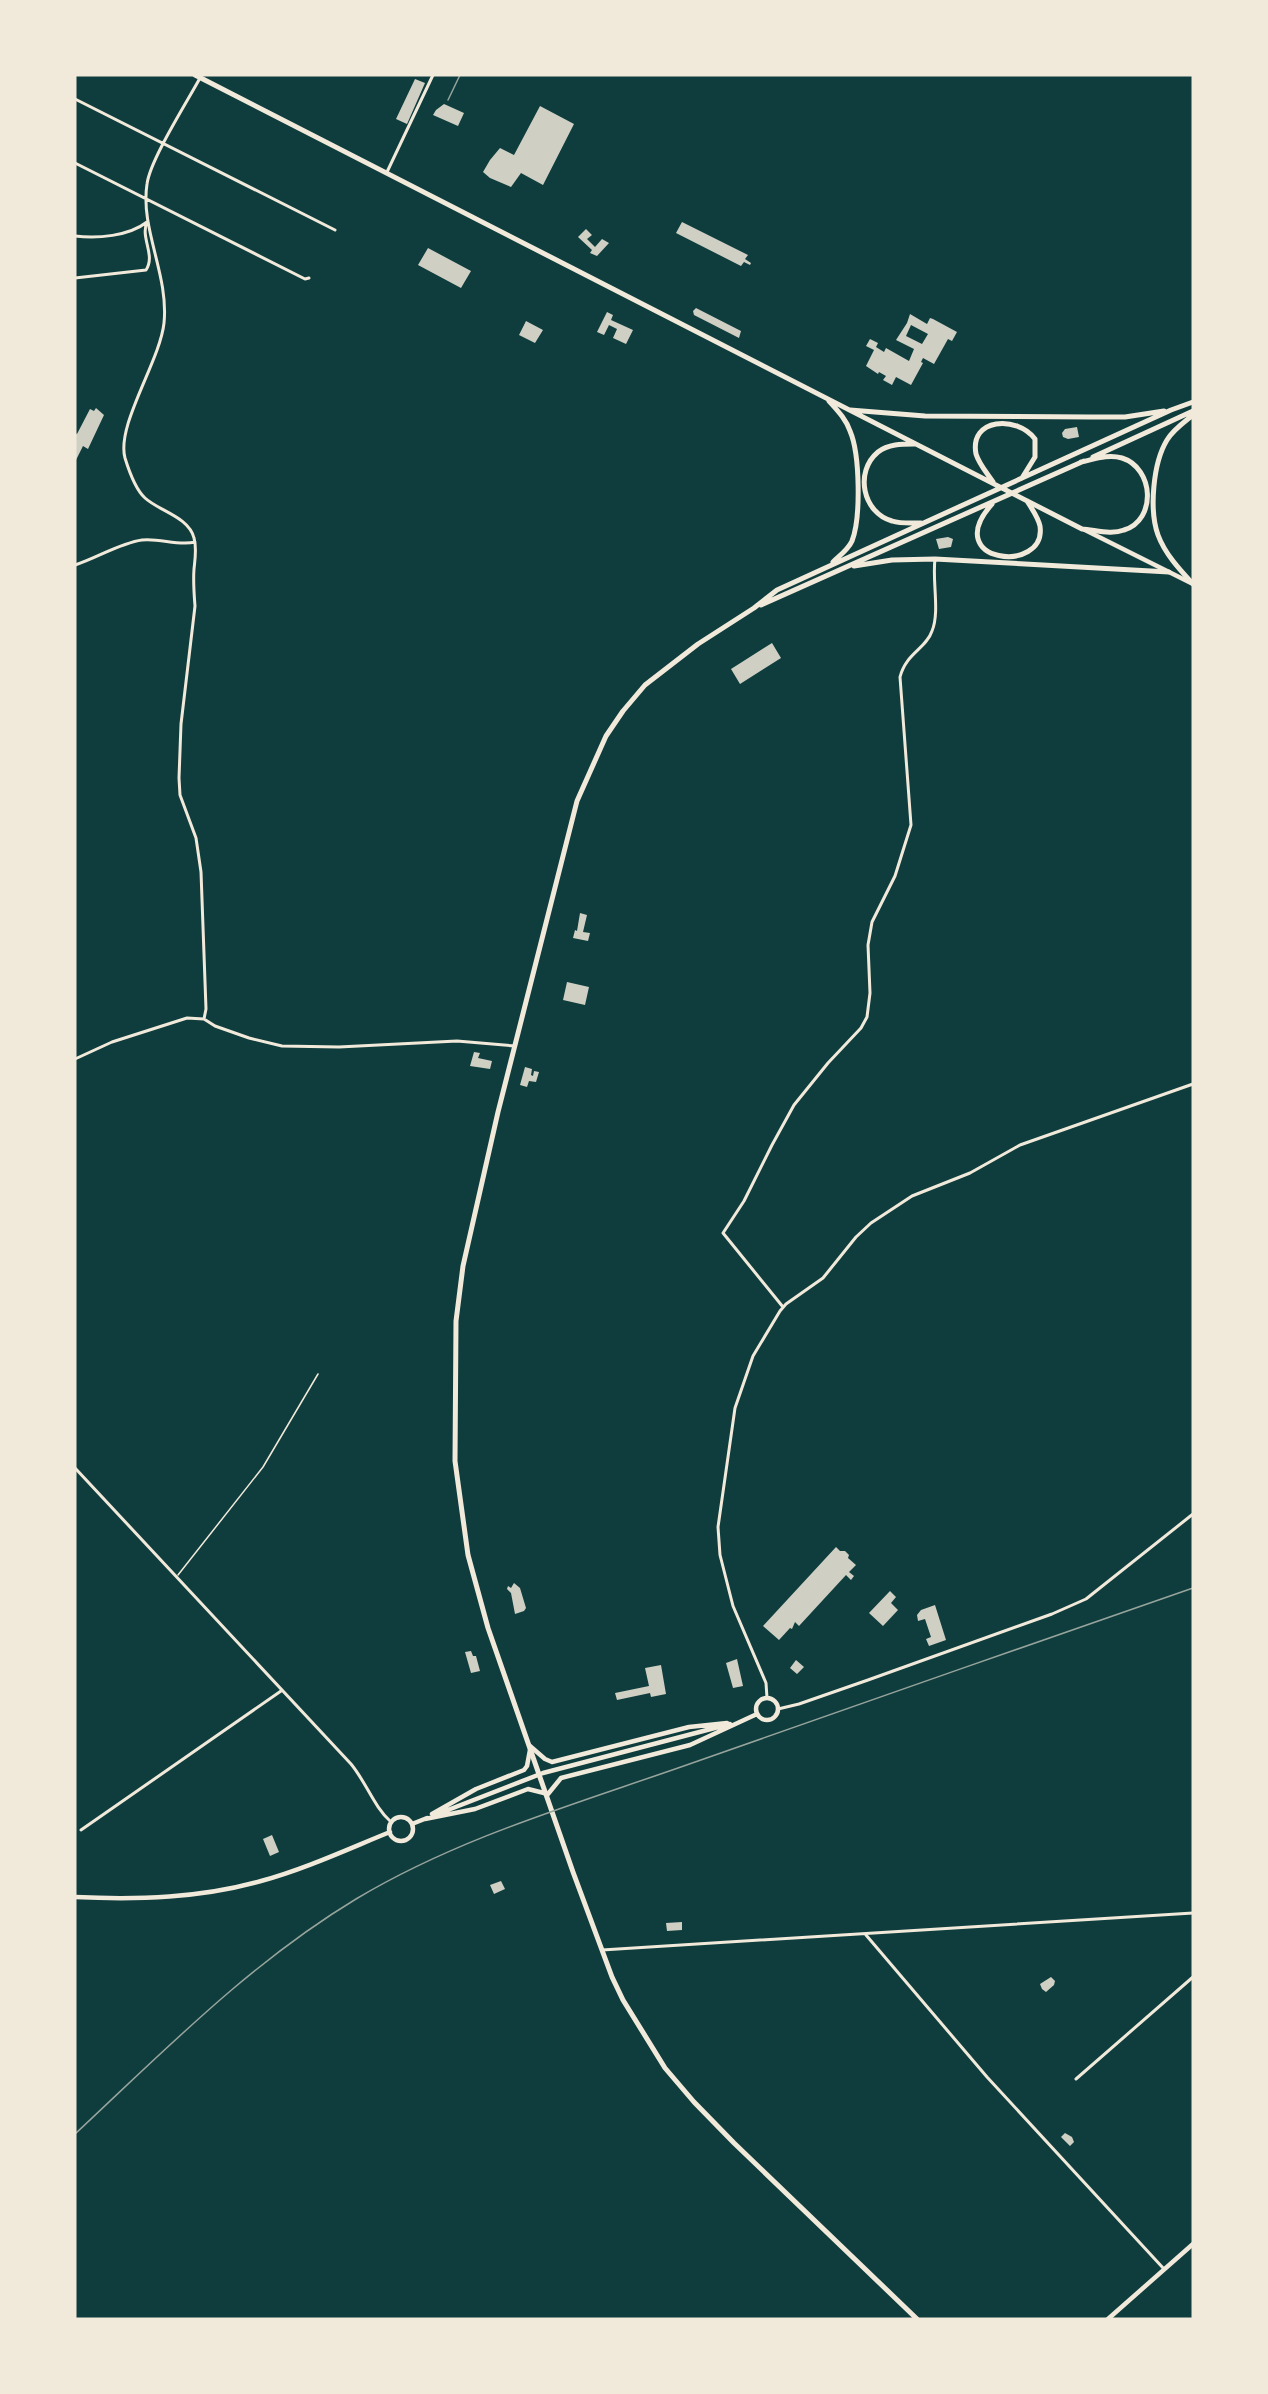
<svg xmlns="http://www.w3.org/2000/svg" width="1268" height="2394" viewBox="0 0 1268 2394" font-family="Manrope,sans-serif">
  <rect width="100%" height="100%" fill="#0f3d3e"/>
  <path fill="#cfcfc3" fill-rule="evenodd" d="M 415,79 L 425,83 L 407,124 L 396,119 Z
    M 444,104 L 464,113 L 458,126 L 433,115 L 436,110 Z
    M 540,106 L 574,124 L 543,185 L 521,173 L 511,187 L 490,178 L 483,172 L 490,160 L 500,148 L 514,155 Z
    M 682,222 L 748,255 L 745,259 L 751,263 L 750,265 L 744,262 L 741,266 L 676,233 Z
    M 586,229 L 592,235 L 587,239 L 595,247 L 602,239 L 609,243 L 597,256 L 590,253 L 592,250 L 578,237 Z
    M 428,248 L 471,271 L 461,288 L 418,265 Z
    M 696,308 L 741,331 L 739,338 L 694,315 L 693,311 Z
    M 607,312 L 613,315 L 611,320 L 633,330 L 626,344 L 613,338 L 617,329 L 609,325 L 604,335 L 597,332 Z
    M 910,314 L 927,324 L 930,318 L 933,319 L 957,332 L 952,341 L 948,339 L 934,364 L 923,358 L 921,362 L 923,363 L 911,385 L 896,377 L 892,385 L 883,380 L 886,376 L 879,372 L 878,374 L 866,366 L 874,350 L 866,346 L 870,339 L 878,343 L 876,347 L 884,352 L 886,348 L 909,361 L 914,349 L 896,340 L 907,323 ZM 911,325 L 928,334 L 922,344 L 906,336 Z
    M 526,321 L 543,330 L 535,343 L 519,335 Z
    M 96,408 L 104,415 L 88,449 L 83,446 L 75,462 L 75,433 L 77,434 L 90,409 L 94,411 Z
    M 1077,427 L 1079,437 L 1068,439 L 1063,437 L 1062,433 L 1065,429 Z
    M 948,537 L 953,539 L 951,547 L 939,549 L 936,539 Z
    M 772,643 L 781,658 L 740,684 L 731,669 Z
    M 580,913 L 587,915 L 583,932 L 590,933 L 588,941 L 573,938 L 575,930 L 577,931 Z
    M 567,982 L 589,987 L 585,1005 L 563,1000 Z
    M 474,1052 L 480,1053 L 478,1058 L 492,1061 L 490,1069 L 470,1066 Z
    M 525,1067 L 532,1069 L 531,1075 L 533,1076 L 534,1071 L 539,1072 L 536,1082 L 529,1081 L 527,1087 L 520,1085 Z
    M 836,1547 L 840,1551 L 845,1551 L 849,1555 L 848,1558 L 856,1565 L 849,1572 L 854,1576 L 851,1580 L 846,1575 L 799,1626 L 795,1622 L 792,1629 L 790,1628 L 779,1640 L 763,1626 Z
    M 514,1583 L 520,1588 L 526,1608 L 524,1611 L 515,1614 L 511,1593 L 507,1589 L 508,1586 L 511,1588 Z
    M 890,1591 L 896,1597 L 891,1603 L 898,1610 L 883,1626 L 869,1613 Z
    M 935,1605 L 946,1640 L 929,1646 L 926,1639 L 931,1637 L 925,1619 L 918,1621 L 917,1615 L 921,1610 Z
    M 471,1651 L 473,1656 L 476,1656 L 480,1671 L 471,1673 L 465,1652 Z
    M 737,1659 L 743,1686 L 733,1688 L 726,1663 Z
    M 796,1660 L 804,1667 L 797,1674 L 790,1668 Z
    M 661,1665 L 666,1694 L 651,1697 L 650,1693 L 617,1700 L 615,1693 L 649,1686 L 645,1668 Z
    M 272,1835 L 279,1852 L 270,1856 L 263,1839 Z
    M 501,1881 L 505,1889 L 494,1894 L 490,1885 Z
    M 682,1922 L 682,1930 L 667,1931 L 666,1923 Z
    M 1051,1977 L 1055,1981 L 1054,1985 L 1046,1992 L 1042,1989 L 1040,1984 Z
    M 1065,2133 L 1072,2137 L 1074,2142 L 1070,2146 L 1061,2137 Z"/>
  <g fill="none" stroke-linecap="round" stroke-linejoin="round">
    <path stroke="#f1e9da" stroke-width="1.5" d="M 178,1575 L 263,1467 L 318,1374"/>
    <path stroke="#f1e9da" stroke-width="3" d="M 200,78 C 187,102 150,160 147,184 C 140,229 169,275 164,323 C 160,361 116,425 125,458 C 129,471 135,489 145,498 C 159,511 189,517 194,538 C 197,548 195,559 194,569 C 193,582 194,593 195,606 L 181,724 L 179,778 L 180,795 L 196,838 L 201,872 L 206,1009 L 204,1019
      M 75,99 L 335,230
      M 75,163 L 305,279 L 309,278
      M 387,172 L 433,75
      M 75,236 C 97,239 129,236 147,222
      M 75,278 L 146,270 C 156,255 140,238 147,222
      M 75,565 C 97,558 120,543 142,540 C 160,538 178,546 195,542
      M 75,1059 L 112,1042 L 187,1018 L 204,1019 L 215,1026 L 249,1038 L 282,1046 L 339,1047 L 457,1041 L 515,1046
      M 783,1307 L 723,1233 L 744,1201 L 772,1145 L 794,1105 L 828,1063 L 861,1028 L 867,1017 L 870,993 L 868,945 L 872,922 L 895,876 L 911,825 L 900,677 C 906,653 926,649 932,631 C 940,612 932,581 935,559
      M 75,1468 L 351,1764 C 366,1782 374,1807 391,1822
      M 767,1698 L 766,1683 L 733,1606 L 720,1555 L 718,1527 L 735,1408 L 753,1356 L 780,1311 L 786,1304 L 823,1278 L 856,1237 L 871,1223 L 912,1196 L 970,1173 L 1020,1145 L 1193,1084
      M 778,1709 L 799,1704 L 868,1680 L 1052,1614 L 1086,1599 L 1193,1514
      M 81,1830 L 281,1691
      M 866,1935 L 987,2077 L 1164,2269
      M 602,1950 L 1193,1913
      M 1076,2079 L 1193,1977"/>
    <path stroke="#f1e9da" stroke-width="4.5" d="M756 1709a11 11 0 1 1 22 0a11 11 0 1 1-22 0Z
      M 530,1746 L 545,1759 L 552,1762 L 689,1727 L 727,1723
      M 432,1814 L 476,1789 L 524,1770 L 527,1766 L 530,1750
      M 435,1815 L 543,1773 L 730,1724
      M389 1829a12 12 0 1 1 24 0a12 12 0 1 1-24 0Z
      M 425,1819 L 475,1809 L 528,1789 L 548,1794 L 561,1778 L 690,1745 L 757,1714
      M 412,1824 L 427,1818
      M 75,1897 C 138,1900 201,1898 261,1881 C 305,1869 348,1849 390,1832"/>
    <path stroke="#f1e9da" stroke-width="4.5" d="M 1085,530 L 1191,583
      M 1108,2319 L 1193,2244"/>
    <path stroke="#f1e9da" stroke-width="5" d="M 195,75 L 1082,529 C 1096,530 1111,535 1124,530 C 1157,520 1154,468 1122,458 C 1108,454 1095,459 1081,462
      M 829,401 C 837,410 846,419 850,431 C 860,454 861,518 852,541 C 848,550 839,556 833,562
      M 850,410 L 925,416 L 1092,417 L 1125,417 L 1164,411
      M 914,444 C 902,444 888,444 878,452 C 854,472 863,513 892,521 C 901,524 912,523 921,523
      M 1093,457 L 1193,411
      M 993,482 C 987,473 979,464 976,454 C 969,418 1017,415 1035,439 L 1035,457 L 1022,478
      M 992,504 C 939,563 1047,575 1040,526 C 1038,517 1032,509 1027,501
      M 854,566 L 892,560 L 935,559 L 1169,572
      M 1193,584 C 1180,570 1165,554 1158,535 C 1149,510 1153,463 1167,440 C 1173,430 1183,423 1193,415
      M 761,605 L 1084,461
      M 917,2319 L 734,2143 L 694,2102 L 665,2068 L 623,2000 L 612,1977 L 573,1872 L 488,1628 L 468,1555 L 455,1461 L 456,1321 L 463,1266 L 498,1112 L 577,801 L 606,736 L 623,711 L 645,685 L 698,644 L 754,608 L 777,590 L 1171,410 L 1193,402"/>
    <path stroke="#97a49c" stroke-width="1.5" d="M 448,100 L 460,75
      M 75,2134 C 165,2050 250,1963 356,1899 C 456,1839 569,1806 678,1768 C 850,1707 1021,1648 1193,1588"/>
  </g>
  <rect width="1268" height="2394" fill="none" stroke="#f1e9da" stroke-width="153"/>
</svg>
